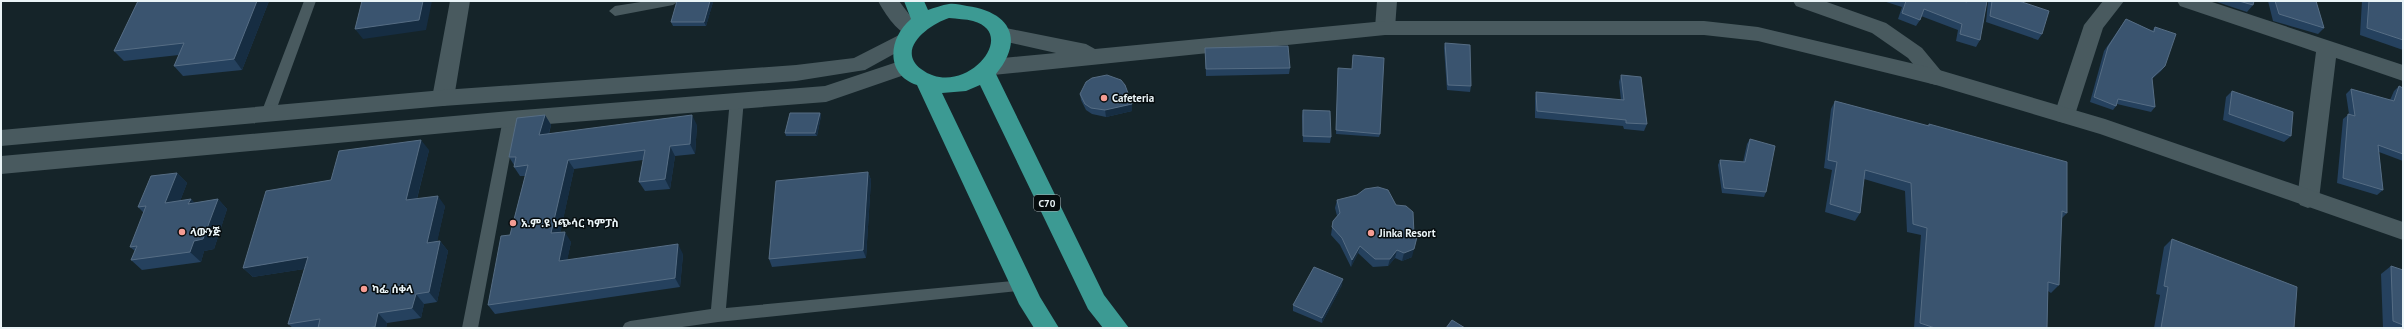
<svg xmlns="http://www.w3.org/2000/svg" width="2404" height="329" viewBox="0 0 2404 329" font-family="'PT Sans','Noto Sans Ethiopic',sans-serif">
  <rect width="100%" height="100%" fill="#152429"/>
  <g fill="none" stroke-linecap="round" stroke-linejoin="round">
    <path fill="#495a5f" fill-rule="evenodd" d="M 304,1 L 316,1 L 274,116 L 272,120 L 262,120 L 260,116 Z
      M 647,1 L 679,1 L 673,5 L 615,16 L 609,11 L 615,6 Z
      M 737,94 L 744,99 L 726,308 L 1023,280 L 1028,282 L 1031,286 L 1028,290 L 718,322 L 675,328 L 622,328 L 625,323 L 630,321 L 711,309 L 730,99 Z
      M 510,114 L 515,115 L 517,119 L 478,328 L 462,328 L 503,119 L 505,115 Z"/>
    <path fill="#495a5f" fill-rule="evenodd" d="M 450,1 L 470,1 L 454,98 L 450,104 L 443,106 L 436,104 L 432,98 Z
      M 878,1 L 899,1 L 921,30 L 918,35 C 901,40 886,15 878,1 Z
      M 1377,1 L 1397,1 L 1395,28 L 1392,33 L 1385,35 L 1378,33 L 1375,28 Z
      M 1793,1 L 1824,1 L 1886,23 L 1922,48 L 1946,77 L 1943,83 L 1936,85 L 1929,83 L 1908,58 L 1872,33 L 1796,6 Z
      M 2103,1 L 2124,1 L 2103,28 L 2073,121 L 2065,123 L 2057,121 L 2054,115 L 2084,25 Z
      M 2177,1 L 2209,1 L 2403,65 L 2403,81 L 2336,58 L 2319,199 L 2316,205 L 2308,208 L 2300,205 L 2297,199 L 2316,52 L 2180,6 Z"/>
    <path fill="#495a5f" fill-rule="evenodd" d="M 1385,21 L 1704,21 L 1758,27 L 1936,69 L 2105,119 L 2403,222 L 2403,240 L 2100,134 L 1936,85 L 1758,41 L 1704,35 L 1385,35 L 993,75 L 986,72 L 983,67 L 986,62 L 993,59 L 1056,53 L 994,39 L 991,34 L 994,29 L 1001,27 L 1086,44 L 1095,49 Z"/>
    <path fill="#495a5f" fill-rule="evenodd" d="M 905,32 L 912,34 L 915,39 L 912,44 L 865,70 L 796,81 L 443,106 L 1,146 L 1,130 L 443,90 L 796,65 L 854,58 Z
      M 906,59 L 913,62 L 916,67 L 913,72 L 826,102 L 510,127 L 1,174 L 1,156 L 510,111 L 825,86 Z"/>
    <path fill="#3c9a93" fill-rule="evenodd" d="M 904,1 L 924,1 L 928,10 C 934,8 942,5 949,4 C 954,3 961,5 967,6 C 1010,12 1025,39 996,74 L 1104,295 L 1129,328 L 1103,328 L 1088,309 L 980,85 L 966,91 L 942,93 L 1040,297 L 1059,328 L 1034,328 L 1019,304 L 917,85 C 885,75 888,38 911,19 ZM 949,18 C 957,19 966,19 973,21 C 1021,34 963,101 921,69 C 895,49 930,24 949,18 Z"/>
  </g>
  <path fill="#25415e" d="M 138,1 L 269,1 L 242,70 L 183,76 L 174,66 L 179,55 L 124,61 L 114,51 Z
    M 1883,1 L 1987,1 L 1980,40 L 1976,47 L 1956,41 L 1958,30 L 1921,16 L 1920,20 L 1916,26 L 1898,19 L 1902,7 Z
    M 1988,1 L 2019,1 L 2042,34 L 2038,40 L 1986,22 Z
    M 2214,1 L 2254,1 L 2253,5 L 2247,12 Z
    M 2268,1 L 2316,1 L 2324,28 L 2318,34 L 2273,21 Z
    M 2362,1 L 2403,1 L 2403,50 L 2360,35 Z
    M 713,2 L 706,26 L 673,26 L 671,22 Z
    M 2126,19 L 2152,31 L 2155,27 L 2165,66 L 2161,71 L 2152,79 L 2155,107 L 2151,112 L 2117,104 L 2116,106 L 2113,110 L 2090,102 L 2104,51 Z
    M 1445,43 L 1471,86 L 1470,92 L 1447,90 L 1444,48 Z
    M 1205,48 L 1290,68 L 1289,74 L 1206,76 Z
    M 1338,68 L 1380,134 L 1379,137 L 1336,134 Z
    M 1621,75 L 1647,124 L 1644,131 L 1624,129 L 1623,126 L 1535,118 L 1535,98 L 1536,92 L 1621,100 L 1619,82 Z
    M 2399,86 L 2403,88 L 2403,161 L 2379,152 L 2383,190 L 2377,195 L 2337,183 L 2343,119 L 2349,114 L 2346,94 L 2351,89 L 2390,100 L 2394,91 Z
    M 2232,91 L 2291,136 L 2284,142 L 2223,120 L 2226,97 Z
    M 1080,94 L 1132,104 L 1132,111 L 1106,117 L 1092,114 L 1086,110 L 1081,100 Z
    M 1835,101 L 1928,126 L 1929,124 L 2067,213 L 2062,218 L 2059,285 L 2051,293 L 2048,291 L 2047,328 L 1914,328 L 1921,235 L 1907,232 L 1905,191 L 1864,179 L 1860,213 L 1855,221 L 1825,212 L 1832,170 L 1824,168 L 1831,109 Z
    M 1303,110 L 1331,137 L 1330,143 L 1303,142 L 1302,116 Z
    M 820,113 L 821,116 L 817,136 L 786,136 L 785,133 Z
    M 545,115 L 551,125 L 549,134 L 697,125 L 695,154 L 675,156 L 670,189 L 645,191 L 639,182 L 643,160 L 574,169 L 560,233 L 571,242 L 567,260 L 683,254 L 680,287 L 495,314 L 488,305 L 510,235 L 525,176 L 520,176 L 514,167 L 514,165 L 509,157 Z
    M 1750,139 L 1766,192 L 1764,197 L 1722,193 L 1718,165 L 1720,160 L 1743,162 L 1747,144 Z
    M 429,150 L 417,199 L 445,206 L 437,241 L 440,241 L 448,251 L 437,302 L 424,304 L 421,318 L 387,323 L 386,328 L 293,328 L 288,324 L 304,269 L 253,277 L 243,268 Z
    M 868,172 L 871,180 L 866,258 L 772,267 L 769,259 Z
    M 177,173 L 187,183 L 180,201 L 191,199 L 194,203 L 218,199 L 227,209 L 214,249 L 204,251 L 201,262 L 142,270 L 131,260 L 135,251 L 130,247 L 144,213 L 138,207 Z
    M 1337,200 L 1412,257 L 1402,261 L 1395,258 L 1388,266 L 1373,267 L 1358,253 L 1351,267 L 1340,245 L 1331,235 L 1333,221 L 1337,216 L 1335,208 Z
    M 2172,239 L 2294,328 L 2154,328 L 2160,295 L 2156,294 L 2164,247 Z
    M 2391,266 L 2403,270 L 2403,328 L 2383,328 L 2381,274 Z
    M 1342,285 L 1322,323 L 1293,311 L 1293,305 Z"/>
  <path fill="#162d42" d="M 257,1 L 269,1 L 242,70 L 234,59 Z
    M 423,1 L 432,1 L 426,30 L 363,39 L 355,29 Z
    M 710,1 L 712,1 L 713,2 L 706,26 L 704,22 Z
    M 2165,66 L 2161,71 L 2148,82 L 2152,78 Z
    M 1132,104 L 1132,111 L 1106,117 L 1105,110 Z
    M 820,113 L 821,116 L 817,136 L 815,133 Z
    M 545,115 L 551,125 L 545,145 L 539,135 Z
    M 692,115 L 697,125 L 695,154 L 690,144 Z
    M 421,140 L 429,150 L 414,210 L 406,200 Z
    M 670,146 L 675,156 L 670,189 L 665,179 Z
    M 568,160 L 574,169 L 558,243 L 551,233 Z
    M 868,172 L 871,180 L 866,258 L 863,250 Z
    M 177,173 L 187,183 L 176,212 L 165,203 Z
    M 438,196 L 445,206 L 435,252 L 427,243 Z
    M 191,199 L 201,209 L 188,204 Z
    M 218,199 L 227,209 L 214,249 L 204,251 L 201,262 L 190,252 L 194,241 Z
    M 565,232 L 571,242 L 565,271 L 559,261 Z
    M 1417,237 L 1412,257 L 1402,261 L 1404,253 Z
    M 440,241 L 448,251 L 437,302 L 429,292 Z
    M 678,244 L 683,254 L 680,287 L 675,278 Z
    M 1360,246 L 1358,253 L 1351,267 L 1352,260 Z
    M 1397,250 L 1395,258 L 1388,266 L 1390,259 Z
    M 308,257 L 317,267 L 253,277 L 243,268 Z
    M 1343,279 L 1342,285 L 1322,323 L 1322,318 Z
    M 416,294 L 424,304 L 421,318 L 412,308 Z
    M 378,313 L 387,323 L 386,328 L 376,328 L 375,327 Z"/>
  <path fill="#3a546f" stroke="#566d84" d="M 138,1 L 257,1 L 234,59 L 174,66 L 184,43 L 114,51 Z
    M 362,1 L 423,1 L 419,20 L 355,29 Z
    M 677,1 L 710,1 L 704,22 L 671,22 Z
    M 1906,1 L 1963,1 L 1967,2 L 1967,1 L 1987,1 L 1980,40 L 1960,34 L 1962,24 L 1924,9 L 1920,20 L 1902,13 Z
    M 1992,1 L 2019,1 L 2049,11 L 2042,34 L 1990,16 Z
    M 2239,1 L 2254,1 L 2253,5 Z
    M 2275,1 L 2316,1 L 2324,28 L 2279,14 Z
    M 2369,1 L 2403,1 L 2403,40 L 2367,28 Z
    M 2126,19 L 2154,32 L 2155,27 L 2176,34 L 2165,66 L 2152,78 L 2155,107 L 2118,99 L 2116,106 L 2094,97 L 2108,47 Z
    M 1445,43 L 1470,45 L 1471,86 L 1448,85 Z
    M 1288,46 L 1290,68 L 1206,69 L 1205,48 Z
    M 1353,55 L 1384,58 L 1380,134 L 1336,130 L 1338,68 L 1352,69 Z
    M 1107,75 L 1121,80 L 1125,85 L 1132,104 L 1105,110 L 1091,108 L 1085,104 L 1080,94 L 1086,82 L 1092,78 Z
    M 1621,75 L 1641,77 L 1647,124 L 1626,123 L 1626,120 L 1537,111 L 1536,92 L 1624,100 Z
    M 2399,86 L 2403,88 L 2403,154 L 2378,145 L 2383,190 L 2343,178 L 2348,114 L 2355,116 L 2351,89 L 2394,101 Z
    M 2232,91 L 2293,112 L 2291,136 L 2229,114 Z
    M 1835,101 L 1929,126 L 1929,124 L 2067,162 L 2067,213 L 2062,211 L 2059,285 L 2048,282 L 2047,328 L 1935,328 L 1920,323 L 1927,228 L 1913,224 L 1911,183 L 1865,170 L 1860,213 L 1830,204 L 1837,162 L 1828,160 Z
    M 1303,110 L 1330,111 L 1331,137 L 1303,136 Z
    M 790,113 L 820,113 L 815,133 L 785,133 Z
    M 545,115 L 539,135 L 692,115 L 690,144 L 670,146 L 665,179 L 639,182 L 645,150 L 568,160 L 551,233 L 565,232 L 559,261 L 678,244 L 675,278 L 488,305 L 501,236 L 510,235 L 528,165 L 514,167 L 516,157 L 509,157 L 517,118 Z
    M 1750,139 L 1775,146 L 1766,192 L 1724,188 L 1720,160 L 1745,162 Z
    M 421,140 L 406,200 L 438,196 L 427,243 L 440,241 L 429,292 L 416,294 L 412,308 L 378,313 L 375,327 L 366,328 L 318,328 L 320,319 L 288,324 L 308,257 L 243,268 L 266,191 L 331,180 L 339,151 Z
    M 868,172 L 863,250 L 769,259 L 776,181 Z
    M 177,173 L 165,203 L 191,199 L 188,204 L 218,199 L 203,239 L 194,241 L 190,252 L 131,260 L 137,246 L 130,247 L 146,206 L 138,207 L 151,176 Z
    M 1378,187 L 1388,190 L 1396,205 L 1406,206 L 1413,212 L 1414,234 L 1417,237 L 1414,249 L 1404,253 L 1397,250 L 1390,259 L 1375,259 L 1360,246 L 1352,260 L 1342,238 L 1332,227 L 1333,221 L 1340,213 L 1337,200 L 1357,195 L 1365,189 Z
    M 2172,239 L 2297,287 L 2294,328 L 2161,328 L 2168,287 L 2164,286 Z
    M 2391,266 L 2403,270 L 2403,325 L 2393,321 Z
    M 1314,267 L 1343,279 L 1322,318 L 1293,305 Z
    M 1452,320 L 1465,328 L 1446,328 Z"/>
  <g fill="#f59c93" stroke="#060c0e" stroke-width="1.5">
    <circle cx="1104" cy="98" r="4"/>
    <circle cx="513" cy="223" r="4"/>
    <circle cx="182" cy="232" r="4"/>
    <circle cx="1371" cy="233" r="4"/>
    <circle cx="364" cy="289" r="4"/>
  </g>
  <g text-anchor="middle" dominant-baseline="central" stroke-width="3" stroke-linejoin="round" paint-order="stroke">
    <rect fill="#060c0e" stroke="#a6aeb1" stroke-width="1" x="1034" y="195" width="26" height="16" rx="3"/>
    <g font-size="10" font-weight="bold" fill="#eaf4f7">
      <text x="1047" y="203">C70</text>
    </g>
    <g font-size="11" font-weight="bold" fill="#eaf4f7" stroke="#060c0e" text-anchor="start">
      <text x="1112" y="98">Cafeteria</text>
      <text x="521" y="223">አ.ም.ዩ ነጭሳር ካምፓስ</text>
      <text x="190" y="232">ላውንጅ</text>
      <text x="1379" y="233">Jinka Resort</text>
      <text x="372" y="289">ካፌ ሰቀላ</text>
    </g>
  </g>
  <rect width="2404" height="329" fill="none" stroke="#eaf4f7" stroke-width="4"/>
</svg>
